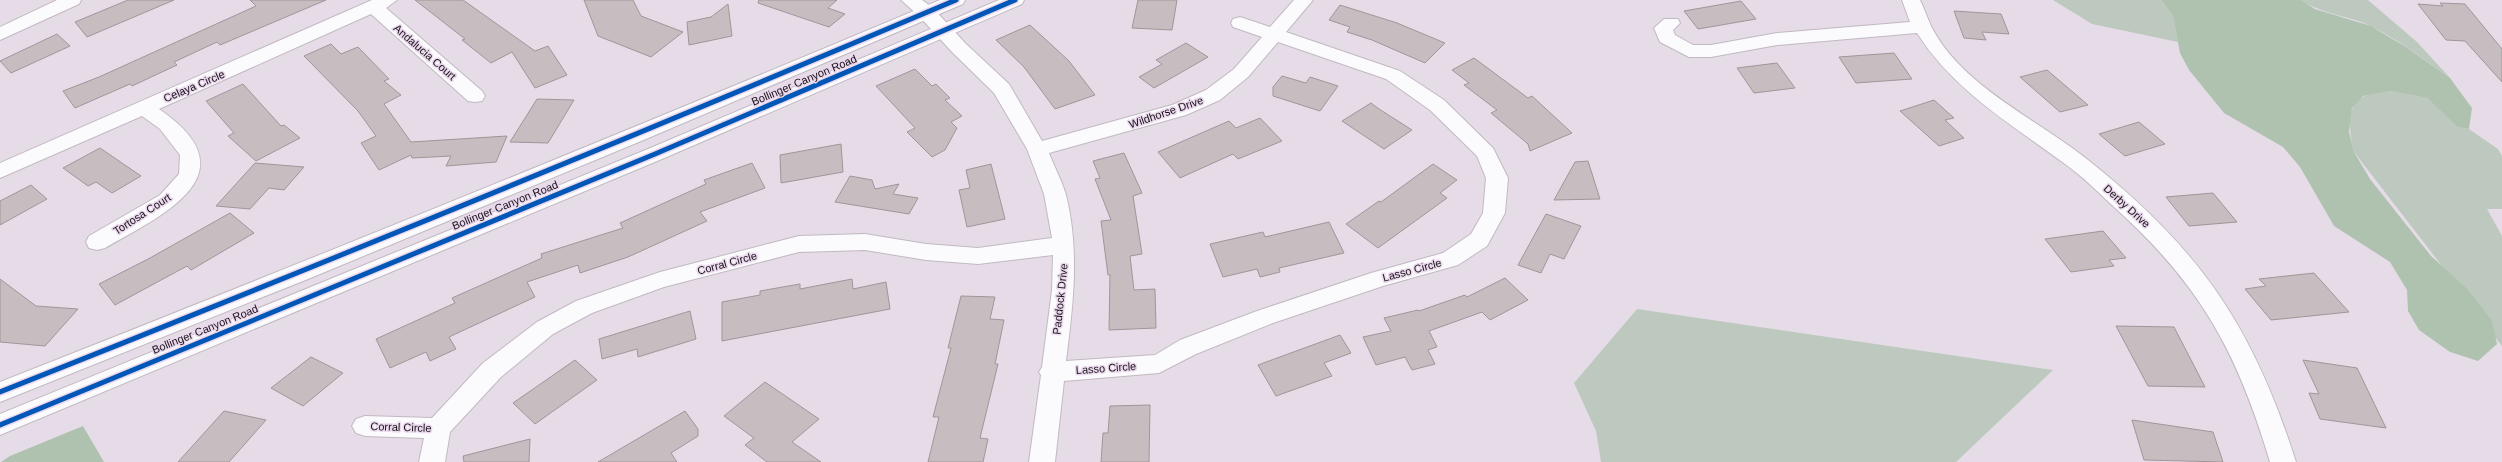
<svg xmlns="http://www.w3.org/2000/svg" width="2502" height="462" viewBox="0 0 2502 462" font-family="Helvetica,sans-serif">
  <rect width="100%" height="100%" fill="#e6dce8"/>
  <path fill="#bdc9be" d="M 2053,0 L 2161,0 L 2173,16 L 2178,42 L 2092,24 Z
    M 2301,0 L 2368,0 L 2417,42 L 2450,78 C 2425,60 2400,41 2373,27 C 2349,15 2323,15 2301,0 Z
    M 2390,91 L 2427,98 L 2457,127 L 2469,129 L 2498,149 L 2502,156 L 2502,209 L 2487,209 L 2502,236 L 2502,346 L 2495,337 L 2492,320 L 2468,289 L 2442,266 L 2354,152 C 2350,136 2344,103 2365,96 C 2373,93 2382,92 2390,91 Z
    M 1637,309 L 2053,370 L 1956,462 L 1601,462 L 1596,431 L 1574,383 Z"/>
  <path fill="#afc2b0" d="M 2161,0 L 2301,0 L 2315,9 L 2371,26 L 2406,47 L 2450,78 L 2472,108 L 2469,129 L 2457,127 L 2427,98 L 2390,91 L 2363,96 L 2352,108 L 2349,132 L 2354,152 L 2370,179 L 2431,256 L 2468,289 L 2492,320 L 2497,344 L 2478,361 L 2450,352 L 2419,330 L 2408,311 L 2407,290 L 2390,262 L 2334,226 L 2300,167 L 2283,147 L 2224,113 L 2189,70 L 2180,53 L 2173,16 Z
    M 83,426 L 104,462 L 1,462 L 10,456 Z"/>
  <path fill="#c6bdc0" stroke="#9e9699" d="M 128,0 L 174,0 L 87,37 L 75,22 Z
    M 250,0 L 326,0 L 220,45 L 217,42 L 174,62 L 177,65 L 132,86 L 130,84 L 75,108 L 63,91 L 99,77 L 256,6 Z
    M 415,0 L 463,0 L 535,51 L 548,46 L 567,75 L 535,88 L 512,52 L 491,63 L 462,40 L 465,39 Z
    M 584,0 L 633,0 L 641,16 L 683,32 L 651,57 L 598,36 Z
    M 759,0 L 837,0 L 828,8 L 845,14 L 829,27 L 758,3 Z
    M 1138,0 L 1177,0 L 1172,30 L 1132,28 Z
    M 1741,1 L 1756,19 L 1698,29 L 1684,11 Z
    M 2440,3 L 2465,4 L 2502,49 L 2502,82 L 2465,41 L 2446,40 L 2418,4 L 2443,6 Z
    M 728,4 L 732,36 L 689,45 L 687,22 L 711,17 Z
    M 1340,5 L 1397,23 L 1445,43 L 1425,63 L 1372,40 L 1347,32 L 1350,27 L 1329,20 Z
    M 1954,11 L 2001,14 L 2009,34 L 1982,32 L 1986,40 L 1964,38 Z
    M 1030,25 L 1069,61 L 1095,95 L 1055,109 L 1024,67 L 996,40 Z
    M 57,34 L 70,46 L 11,73 L 0,61 Z
    M 1186,43 L 1208,57 L 1154,88 L 1139,77 L 1162,64 L 1156,60 Z
    M 331,44 L 341,54 L 358,47 L 389,79 L 384,81 L 401,95 L 384,104 L 411,142 L 507,136 L 496,162 L 446,166 L 451,156 L 412,158 L 411,155 L 379,170 L 361,143 L 376,136 L 358,111 L 304,56 Z
    M 1894,53 L 1912,79 L 1856,83 L 1839,57 Z
    M 1474,58 L 1528,98 L 1532,96 L 1572,133 L 1530,151 L 1528,144 L 1491,113 L 1497,110 L 1464,85 L 1469,83 L 1452,70 Z
    M 1777,63 L 1795,88 L 1754,93 L 1737,68 Z
    M 915,69 L 932,86 L 936,84 L 950,98 L 945,100 L 962,116 L 951,122 L 957,128 L 945,150 L 932,157 L 907,132 L 915,128 L 876,86 Z
    M 2047,70 L 2088,105 L 2060,112 L 2020,77 Z
    M 1282,76 L 1306,83 L 1310,77 L 1338,86 L 1320,111 L 1273,96 L 1273,87 Z
    M 243,84 L 281,126 L 284,125 L 300,138 L 256,161 L 228,136 L 234,133 L 206,101 Z
    M 537,99 L 574,100 L 548,143 L 510,142 Z
    M 1934,100 L 1954,118 L 1945,120 L 1964,138 L 1939,146 L 1900,111 Z
    M 1371,103 L 1379,109 L 1412,130 L 1384,149 L 1342,121 Z
    M 1260,118 L 1282,141 L 1238,159 L 1233,154 L 1180,178 L 1158,152 L 1229,121 L 1236,128 Z
    M 2139,122 L 2165,144 L 2125,156 L 2099,134 Z
    M 841,144 L 843,172 L 781,183 L 780,155 Z
    M 100,148 L 141,176 L 112,193 L 96,182 L 88,186 L 63,168 Z
    M 1124,153 L 1142,193 L 1133,196 L 1142,254 L 1130,256 L 1134,290 L 1155,289 L 1156,328 L 1109,330 L 1110,275 L 1108,275 L 1101,221 L 1111,220 L 1095,179 L 1100,178 L 1093,161 Z
    M 1588,161 L 1600,199 L 1554,200 L 1575,162 Z
    M 255,163 L 304,167 L 284,190 L 269,188 L 250,209 L 216,206 Z
    M 752,163 L 765,188 L 700,212 L 707,221 L 628,257 L 580,273 L 578,265 L 527,282 L 535,297 L 449,337 L 456,349 L 430,361 L 426,352 L 390,368 L 376,339 L 455,303 L 452,298 L 542,258 L 541,254 L 623,228 L 620,223 L 706,184 L 704,180 Z
    M 991,164 L 1005,219 L 967,227 L 959,190 L 970,188 L 966,170 Z
    M 1433,164 L 1457,180 L 1440,193 L 1447,198 L 1378,248 L 1346,224 L 1379,201 L 1381,202 Z
    M 850,176 L 872,180 L 875,189 L 899,184 L 893,194 L 918,198 L 909,214 L 835,202 Z
    M 31,185 L 47,199 L 0,225 L 0,201 Z
    M 2213,193 L 2237,222 L 2189,226 L 2166,197 Z
    M 230,213 L 254,233 L 191,270 L 187,266 L 115,305 L 99,284 L 150,258 Z
    M 1546,214 L 1581,226 L 1564,259 L 1550,254 L 1541,273 L 1518,265 Z
    M 1329,222 L 1344,253 L 1279,268 L 1280,272 L 1260,277 L 1257,269 L 1223,277 L 1210,244 L 1263,232 L 1265,237 Z
    M 2103,231 L 2126,258 L 2109,260 L 2114,266 L 2071,272 L 2045,239 Z
    M 2314,273 L 2349,312 L 2271,320 L 2245,289 L 2266,286 L 2259,279 Z
    M 1505,278 L 1528,300 L 1490,320 L 1482,312 L 1429,331 L 1437,347 L 1428,350 L 1435,364 L 1412,370 L 1405,357 L 1376,365 L 1363,337 L 1391,331 L 1384,318 L 1418,310 L 1419,311 L 1465,295 L 1467,297 Z
    M 0,279 L 36,306 L 78,309 L 45,346 L 0,342 Z
    M 852,279 L 853,289 L 886,282 L 890,309 L 722,341 L 722,302 L 760,295 L 760,291 L 800,284 L 800,289 Z
    M 961,296 L 995,297 L 990,319 L 1004,320 L 995,364 L 998,364 L 980,438 L 988,439 L 983,462 L 928,462 L 939,417 L 933,417 L 951,348 L 948,348 Z
    M 690,311 L 696,339 L 638,357 L 637,349 L 602,359 L 599,339 Z
    M 2116,326 L 2174,327 L 2205,387 L 2148,386 Z
    M 1340,335 L 1351,353 L 1324,363 L 1332,376 L 1276,396 L 1258,365 Z
    M 311,357 L 343,373 L 303,406 L 271,388 Z
    M 575,360 L 597,380 L 535,424 L 513,403 Z
    M 2303,360 L 2357,368 L 2386,428 L 2320,419 L 2309,393 L 2319,394 Z
    M 765,382 L 819,419 L 792,442 L 821,462 L 767,462 L 745,445 L 754,438 L 724,416 Z
    M 1150,405 L 1149,462 L 1101,462 L 1103,433 L 1108,433 L 1110,406 Z
    M 224,411 L 266,420 L 229,462 L 178,462 Z
    M 685,411 L 698,429 L 698,436 L 671,453 L 677,462 L 598,462 Z
    M 2132,420 L 2213,432 L 2223,462 L 2144,460 Z
    M 530,439 L 529,462 L 464,462 L 463,456 Z"/>
  <g fill="none" stroke-linecap="round" stroke-linejoin="round">
    <g stroke="#c1b9c1" stroke-width="2">
      <path id="minor" d="M 57,0 L 81,0 L 79,4 L 0,40 L 0,27 Z
        M 372,0 L 397,0 L 386,8 L 482,91 L 485,96 L 482,101 L 475,102 L 468,101 L 371,14 L 159,109 C 253,173 165,214 105,248 L 97,250 L 89,248 L 86,242 L 89,236 L 160,195 L 179,174 L 180,155 L 160,129 L 142,116 L 0,178 L 0,163 Z
        M 901,0 L 922,0 L 933,8 L 966,44 L 1009,84 L 1042,141 L 1172,105 L 1206,90 L 1234,69 L 1262,37 L 1233,27 L 1231,23 L 1233,19 L 1240,17 L 1270,27 L 1294,0 L 1313,0 L 1286,32 L 1400,71 L 1444,100 L 1493,148 L 1508,178 L 1505,213 L 1487,246 L 1458,265 L 1383,286 L 1273,323 L 1196,354 L 1159,373 L 1064,381 L 1055,462 L 1029,462 L 1041,375 L 1039,372 L 1042,367 L 1052,290 L 1053,255 L 978,264 L 926,260 L 865,250 L 799,252 L 664,287 L 592,313 L 553,334 L 501,377 L 450,432 L 445,462 L 419,462 L 424,438 L 365,436 L 356,433 L 352,426 L 356,419 L 365,416 L 432,418 L 483,363 L 537,322 L 576,301 L 660,272 L 799,236 L 865,234 L 926,244 L 978,248 L 1052,238 L 1044,194 L 1027,149 L 994,93 L 952,52 L 919,16 ZM 1278,42 L 1386,79 L 1430,110 L 1477,156 L 1486,178 L 1483,213 L 1471,234 L 1443,253 L 1371,273 L 1257,311 L 1180,340 L 1155,355 L 1066,361 C 1073,305 1080,251 1066,195 C 1062,181 1054,166 1049,153 L 1186,115 L 1220,100 L 1248,77 Z
        M 1902,0 L 1920,0 C 1924,8 1927,17 1931,26 C 1961,86 2037,119 2088,160 C 2199,248 2253,326 2296,462 L 2270,462 C 2237,351 2200,284 2113,206 C 2098,192 2082,176 2065,164 C 2011,124 1954,91 1917,33 L 1777,45 L 1711,57 L 1689,57 L 1660,42 L 1654,28 L 1664,19 L 1678,19 L 1680,23 L 1673,30 L 1675,35 L 1693,45 L 1711,45 L 1777,33 L 1910,22 Z"/>
    </g>
    <g stroke="#c1b9c1" stroke-width="2">
      <path id="major" d="M 940,0 L 965,0 L 963,4 L 646,139 L 308,279 L 0,402 L 0,382 C 315,258 628,131 940,0 Z
        M 999,0 L 1024,0 L 1022,4 L 662,159 L 0,435 L 0,414 L 648,149 Z"/>
    </g>
    <use href="#minor" fill="#fbfafc" fill-rule="evenodd"/>
    <use href="#major" fill="#fbfafc" fill-rule="evenodd"/>
    <g stroke="#ead8ec" stroke-width="8">
      <path id="cycleway" d="M 0,392 C 320,265 639,134 956,0
        M 0,425 L 655,154 L 1015,0"/>
    </g>
    <use href="#cycleway" stroke="#0057b8" stroke-width="5"/>
  </g>
  <g text-anchor="middle" dominant-baseline="central" stroke-width="3" stroke-linejoin="round" paint-order="stroke">
    <g font-size="11" fill="#181218" stroke="#ead8ec">
      <text transform="translate(425 52) rotate(41)">Andalucia Court</text>
      <text transform="translate(804 80) rotate(-23)">Bollinger Canyon Road</text>
      <text transform="translate(194 86) rotate(-23)">Celaya Circle</text>
      <text transform="translate(1166 112) rotate(-19)">Wildhorse Drive</text>
      <text transform="translate(505 205) rotate(-22)">Bollinger Canyon Road</text>
      <text transform="translate(2127 206) rotate(42)">Derby Drive</text>
      <text transform="translate(142 214) rotate(-33)">Tortosa Court</text>
      <text transform="translate(727 263) rotate(-15)">Corral Circle</text>
      <text transform="translate(1412 270) rotate(-15)">Lasso Circle</text>
      <text transform="translate(1060 299) rotate(-84)">Paddock Drive</text>
      <text transform="translate(205 329) rotate(-22)">Bollinger Canyon Road</text>
      <text transform="translate(1106 368) rotate(-4)">Lasso Circle</text>
      <text transform="translate(401 427) rotate(2)">Corral Circle</text>
    </g>
  </g>
</svg>
